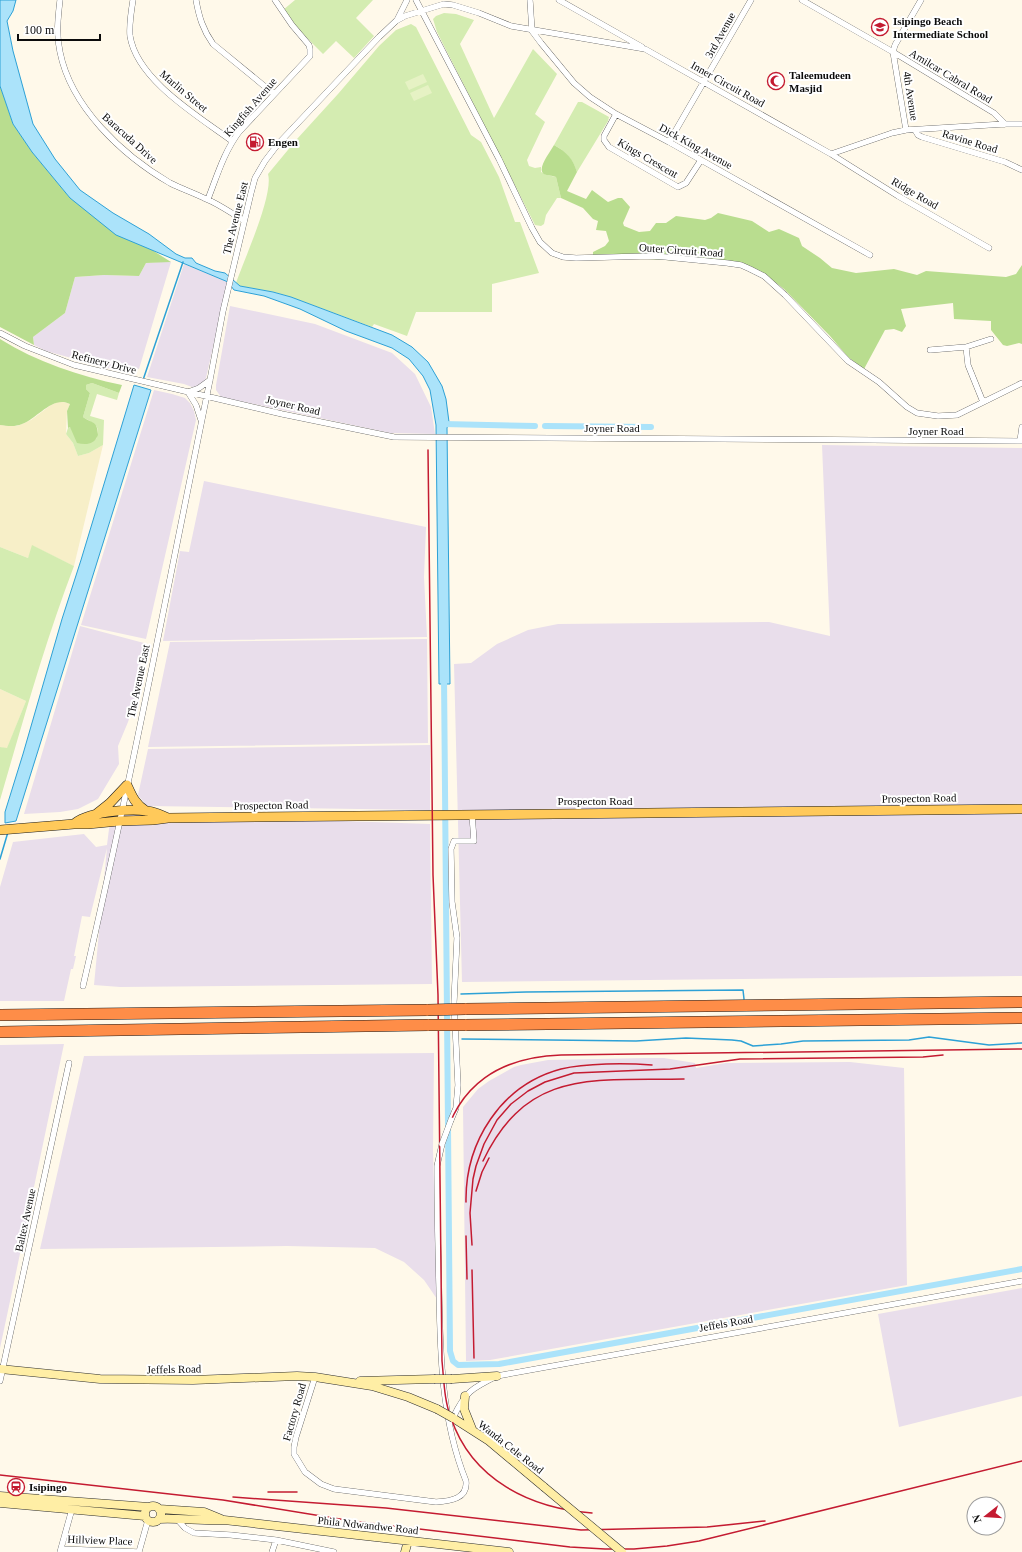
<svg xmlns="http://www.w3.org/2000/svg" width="1022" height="1552" viewBox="0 0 1022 1552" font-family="'Times New Roman',serif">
  <rect width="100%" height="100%" fill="#fff9ea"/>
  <path fill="#e9deeb" d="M 159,262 L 171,262 L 139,369 L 123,365 L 122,370 L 118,371 L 46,351 L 34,345 L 33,337 L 65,313 L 75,277 L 104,275 L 139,276 L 146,263 Z
    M 184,264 L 228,282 L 206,378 L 203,384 L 199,386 L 192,387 L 184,384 L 147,377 Z
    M 230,306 L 315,324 L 392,353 L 415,374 L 431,407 L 435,434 L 390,433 L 221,397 L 216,390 L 216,385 Z
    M 154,390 L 172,394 L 185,398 L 190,403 L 194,411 L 196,420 L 146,639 L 81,625 Z
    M 822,445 L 1022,448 L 1022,976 L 462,982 L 454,664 L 471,663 L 497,644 L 528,630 L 558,624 L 769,622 L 830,636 Z
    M 204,481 L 426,527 L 424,577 L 427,637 L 163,641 L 180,551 L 189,552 Z
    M 80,626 L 144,643 L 137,695 L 128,722 L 118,746 L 119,764 L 98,799 L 78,809 L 60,812 L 24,814 Z
    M 427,639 L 428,743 L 148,747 L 170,642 Z
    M 430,745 L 430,810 L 147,806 L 138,795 L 148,749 Z
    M 111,813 L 430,824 L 432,984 L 120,987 L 94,985 L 107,848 L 90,917 L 82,916 L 74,956 L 76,956 L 73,969 L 71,969 L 64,1001 L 0,1001 L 0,887 L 13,842 L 84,834 L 96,847 L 107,845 Z
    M 64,1044 L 9,1306 L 0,1348 L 0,1045 Z
    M 434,1053 L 433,1150 L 437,1299 L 424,1280 L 404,1262 L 375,1248 L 287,1246 L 40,1249 L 84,1056 Z
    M 645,1058 L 664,1058 L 695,1063 L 696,1068 L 726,1063 L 850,1062 L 904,1068 L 907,1285 L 490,1360 L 466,1361 L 463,1107 L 478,1089 L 489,1081 L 514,1067 L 521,1065 L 548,1060 Z
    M 1022,1288 L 1022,1396 L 899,1427 L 878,1314 Z"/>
  <path fill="#f7efc8" d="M 61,401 L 70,404 L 67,411 L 66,434 L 73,443 L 78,456 L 89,453 L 103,445 L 74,566 L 33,546 L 28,558 L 0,547 L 0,425 L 17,426 L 22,424 L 31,420 L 51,405 L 57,402 Z
    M 0,689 L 26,701 L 7,749 L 0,747 Z"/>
  <path fill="#d4ecb1" d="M 295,0 L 373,0 L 356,18 L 374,36 L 354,58 L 336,41 L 323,54 L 300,31 L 283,10 Z
    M 444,13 L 456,14 L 474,20 L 460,44 L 494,118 L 533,49 L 557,74 L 535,114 L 545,122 L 527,160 L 529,166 L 535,168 L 541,167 L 541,172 L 547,175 L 556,177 L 561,198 L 557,198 L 546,215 L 544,224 L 541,226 L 535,225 L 437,32 L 433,19 L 436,16 Z
    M 411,24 L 416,27 L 471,135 L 481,142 L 499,177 L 515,222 L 520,222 L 539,273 L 492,284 L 492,312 L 416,312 L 407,336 L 374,324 L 372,327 L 291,297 L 274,292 L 240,286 L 236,283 C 244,260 274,194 268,174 L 297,139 L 338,94 L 379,46 L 396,30 Z
    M 578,102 L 582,102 L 609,117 L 608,121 L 577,172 C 573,160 566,151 554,145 Z
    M 92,383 L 119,393 L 117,400 L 97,394 L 90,416 L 104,420 L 103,445 L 89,453 L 78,456 L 73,443 L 66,434 L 68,428 L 70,427 L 96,439 C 102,424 92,423 83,417 L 90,393 L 86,389 L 86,385 Z
    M 32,545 L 74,566 C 45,642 23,721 0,800 L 0,747 L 7,748 L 26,701 L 0,689 L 0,547 L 28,558 Z"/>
  <path fill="#b9dd8f" d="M 0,86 L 13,124 L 32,152 L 70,198 L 171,262 L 146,263 L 139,276 L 104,275 L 75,277 L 65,313 L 33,337 L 34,345 L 0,327 Z
    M 554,145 C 567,152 573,159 577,172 L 567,191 L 586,199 L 592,190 L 608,202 L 618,198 L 622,198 L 630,207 L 623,223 L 624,226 L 639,232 L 650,231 L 656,223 L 666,223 L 676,216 L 705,220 L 711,218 L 718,213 L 752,221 L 769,232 L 779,229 L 799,238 L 802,246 L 820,258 L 832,268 L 856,273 L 894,269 L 917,275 L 926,271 L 1006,277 L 1016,274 L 1022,265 L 1022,344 L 1019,343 L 1007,346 L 1003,345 L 991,330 L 991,321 L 954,319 L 953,303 L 901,309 L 906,326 L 902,332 L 894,329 L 885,330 L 864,369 L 848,357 L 830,336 L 784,289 L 771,279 L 739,264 L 593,256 L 593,252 L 605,246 L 609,241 L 606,231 L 596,230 L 598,221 L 593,219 L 583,208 L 561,198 L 556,177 C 552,175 547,176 544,174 C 536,169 551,151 554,145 Z
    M 0,339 C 37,362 79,376 122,385 L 119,393 L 92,383 L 86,385 L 86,389 L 90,393 L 83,417 C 93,424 97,420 98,435 C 94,445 86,445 77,443 L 70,427 L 68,428 L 67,411 L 70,404 C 53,395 38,418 22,424 C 15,427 8,426 0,425 Z"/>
  <path fill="#e6f2c4" d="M 423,74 L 427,82 L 409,90 L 405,82 Z
    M 428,85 L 432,93 L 414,101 L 410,93 Z"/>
  <path fill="#abe3fa" stroke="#2da1d6" d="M 0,0 L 16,0 L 13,11 L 7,21 L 13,51 L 33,124 L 55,159 L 80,190 L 113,213 L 149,234 L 176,254 L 185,258 L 192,258 L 196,263 L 215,271 L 225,273 L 240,286 L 273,292 L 291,297 L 392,335 L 412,347 L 428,362 L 442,386 L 446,399 L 449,422 L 447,428 L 450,684 L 439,684 L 436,425 L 430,390 L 423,376 L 409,359 L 392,348 L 346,331 L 300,309 L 264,296 L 234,290 L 228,282 L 116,235 L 70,198 L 32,152 L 13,124 L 0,86 Z
    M 134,385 L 151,390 L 16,821 L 5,823 L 5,812 L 23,754 L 62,619 L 81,560 Z"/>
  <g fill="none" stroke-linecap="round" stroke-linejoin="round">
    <path stroke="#2da1d6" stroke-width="1.5" d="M 143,380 L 183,262
      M 0,859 L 8,832
      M 461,994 L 526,992 L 743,990 L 744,999
      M 462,1039 L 636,1041 L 686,1038 L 732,1040 L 741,1041 L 753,1046 L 781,1044 L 803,1041 L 909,1040 L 929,1037 L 989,1045 L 1022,1043"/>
    <path stroke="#abe3fa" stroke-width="6" d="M 443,424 L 535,426
      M 545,426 L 651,427
      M 444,676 L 450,1351 L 453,1361 L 458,1365 L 499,1364 L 1022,1269"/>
    <g stroke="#3e3e3e" stroke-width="6">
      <path id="street" d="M 60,0 C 58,17 56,35 60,52 C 71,107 122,155 170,183 C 182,189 194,193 206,199 C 219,204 231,213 243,220
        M 133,0 C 131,12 129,24 130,36 C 137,80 198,116 232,141
        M 196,0 C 199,17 203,30 213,44 L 274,94
        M 416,0 L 499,159 L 532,228 L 540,242 L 552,253 L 563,257 L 576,258 L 650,256 L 666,257 L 727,263 L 741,265 L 750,269 L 764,276 L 785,295 L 848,361 L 879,382 L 907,407 L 917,413 L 938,416 L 957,415 L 1022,383
        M 530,0 L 532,31 L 541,43 L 574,83 L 590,97 L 616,114 L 669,142 L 870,255
        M 559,0 L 642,47
        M 802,0 L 893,52 L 994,113 L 1005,124
        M 397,20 L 407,0
        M 616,114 L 604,136 L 604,140 L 609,147 L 678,187 L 686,183 L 701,160
        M 906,130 L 893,52 L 895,45 L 921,0
        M 915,130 L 918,135 L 922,137 L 1005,162 L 1022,170
        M 669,142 L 751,0
        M 831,154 L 892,133 L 906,130 L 1005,124 L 1022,124
        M 208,199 C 217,176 224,152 239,132 L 310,56 L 310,49 L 309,45 L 292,25 L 275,0
        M 0,333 L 25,346 L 74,365 L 282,414 L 394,437 L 1022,441
        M 966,347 L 968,365 L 983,402
        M 930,350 L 966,347 L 991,339
        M 201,420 L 196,405 L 188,392 L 199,388 L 210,380
        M 1020,441 L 1022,427
        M 83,986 C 130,785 169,582 210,380 L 223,311 L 251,193 L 255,178 L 265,161 L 278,144 L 379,37 L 396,21 L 405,16 L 444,4 L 453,5 L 479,13 L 511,26 L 645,49 L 831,154 L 898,196 L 989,248
        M 451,1120 L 456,1108 L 458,1085 L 454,1002 L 457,938 L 452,902 L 451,849 L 454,841 L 474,841 L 472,814
        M 315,1377 L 296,1437 L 294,1447 L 294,1454 L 305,1472 L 321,1484 L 334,1489 L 436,1502 C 450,1501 468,1499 466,1481 C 441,1419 440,1352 439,1287 C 438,1246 437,1206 437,1166 L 442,1144
        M 0,1381 L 69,1063
        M 453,1418 C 465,1392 472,1388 497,1376 L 1022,1281
        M 177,1519 L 185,1528 L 194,1533 L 231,1535 L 276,1540 L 334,1552
        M 61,1549 L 139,1552 L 148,1520
        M 60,1552 L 72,1509
        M 272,1552 L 276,1540"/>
    </g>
    <g stroke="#2d2d2d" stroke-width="9">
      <path id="secondary" d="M 0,1369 L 100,1379 L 193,1380 L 297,1376 L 315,1377 L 372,1386 L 408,1397 L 437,1409
        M 452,1379 L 497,1376
        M 360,1381 L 434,1379
        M 465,1396 L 464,1409 L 472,1429
        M 453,1418 L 489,1441 L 544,1487
        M 0,1496 L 149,1507
        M 0,1503 L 145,1516
        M145 1514a8 8 0 1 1 16 0a8 8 0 1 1-16 0Z
        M 159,1509 L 204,1512 L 221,1519
        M 159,1519 C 181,1518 202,1521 224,1520 L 509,1552
        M 405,1552 L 408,1541"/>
    </g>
    <g stroke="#1c1c1c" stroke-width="10">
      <path id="primary" d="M 95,815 L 110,803 L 127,785 C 132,796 135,804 146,811
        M 75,823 C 91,811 137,807 156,813 C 160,814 164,816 168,818
        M 0,830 L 74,824 L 88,824 L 119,821 L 153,820 L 168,818 L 1022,809"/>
    </g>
    <g stroke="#1c1c1c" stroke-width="12">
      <path id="highway" d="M 465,1009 L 1022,1002
        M 0,1015 L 428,1010
        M 465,1025 L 1022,1018
        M 0,1032 L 429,1025"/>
    </g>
    <use href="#street" stroke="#fff" stroke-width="5.5"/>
    <use href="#secondary" stroke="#ffeea5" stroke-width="8"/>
    <use href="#primary" stroke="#ffc95a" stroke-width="9"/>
    <use href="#highway" stroke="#fe8d48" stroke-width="11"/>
    <path stroke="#c41b31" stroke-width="1.5" d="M 428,450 L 433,875 L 438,995 L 442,1361 C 444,1380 444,1400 451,1418 C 472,1480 530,1508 592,1513
      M 443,1145 C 457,1084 501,1057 561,1055 L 1022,1049
      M 483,1161 C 528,1067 595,1081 684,1079
      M 476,1191 L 482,1172 L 489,1158
      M 466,1202 C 465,1142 501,1085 561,1069 C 586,1063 626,1063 652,1065
      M 466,1236 L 467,1279
      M 472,1245 L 470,1213 L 473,1179 L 476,1166 L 484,1144 L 497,1120 L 511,1104 L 528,1091 L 545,1082 L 574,1073 L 670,1069 L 740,1059 L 923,1057 L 943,1055
      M 472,1270 L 474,1358
      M 0,1475 L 223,1500 L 352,1521 L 570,1547 L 605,1549 L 634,1549 L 667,1546 L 699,1541 L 1022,1461
      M 268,1492 L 297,1492
      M 233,1497 L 386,1508 L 581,1530 L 707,1527 L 765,1521"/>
    <g stroke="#3e3e3e" stroke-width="6" stroke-linecap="butt">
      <path id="street-bridge" d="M 442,1144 L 451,1120"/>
    </g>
    <g stroke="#2d2d2d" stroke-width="9" stroke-linecap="butt">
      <path id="secondary-bridge" d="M 434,1379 L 452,1379
        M 437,1409 L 453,1418
        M 544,1487 L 622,1552"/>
    </g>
    <g stroke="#1c1c1c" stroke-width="12" stroke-linecap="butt">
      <path id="highway-bridge" d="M 428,1010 L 465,1009
        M 429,1025 L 465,1025"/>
    </g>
    <use href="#street-bridge" stroke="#fff" stroke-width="5.5"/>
    <use href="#secondary-bridge" stroke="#ffeea5" stroke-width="8"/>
    <use href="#highway-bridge" stroke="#fe8d48" stroke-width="11"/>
  </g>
  <defs>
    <g id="school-ring" transform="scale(0.9)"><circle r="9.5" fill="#fff" stroke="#c41b31" stroke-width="1.5"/><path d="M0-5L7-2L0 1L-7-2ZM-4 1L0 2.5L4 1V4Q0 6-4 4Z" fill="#c41b31"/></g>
    <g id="mosque-ring" transform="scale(0.9)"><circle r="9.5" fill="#fff" stroke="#c41b31" stroke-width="1.5"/><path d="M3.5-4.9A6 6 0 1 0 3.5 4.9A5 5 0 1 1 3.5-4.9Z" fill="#c41b31"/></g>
    <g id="fuel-ring" transform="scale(0.9)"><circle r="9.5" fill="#fff" stroke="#c41b31" stroke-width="1.5"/><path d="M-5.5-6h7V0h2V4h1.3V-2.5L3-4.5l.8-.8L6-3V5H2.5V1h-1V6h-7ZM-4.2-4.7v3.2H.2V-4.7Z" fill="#c41b31"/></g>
    <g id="station-ring" transform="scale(0.9)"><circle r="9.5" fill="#fff" stroke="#c41b31" stroke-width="1.5"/><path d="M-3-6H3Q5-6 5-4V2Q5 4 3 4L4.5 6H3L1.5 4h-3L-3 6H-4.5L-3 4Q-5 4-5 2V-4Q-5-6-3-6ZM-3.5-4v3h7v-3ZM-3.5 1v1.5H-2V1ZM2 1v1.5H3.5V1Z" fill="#c41b31"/></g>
  </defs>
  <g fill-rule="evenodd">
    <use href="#school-ring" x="880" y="27"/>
    <use href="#mosque-ring" x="776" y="81"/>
    <use href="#fuel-ring" x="255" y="142"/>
    <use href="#station-ring" x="16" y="1487"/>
  </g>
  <g text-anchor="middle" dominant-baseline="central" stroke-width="4" stroke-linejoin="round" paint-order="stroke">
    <g font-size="11" font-weight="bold" fill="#0b0b0b" stroke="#fff" text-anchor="start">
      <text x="893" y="21">Isipingo Beach<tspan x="893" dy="13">Intermediate School</tspan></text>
      <text x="789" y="75">Taleemudeen<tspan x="789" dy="13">Masjid</tspan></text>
      <text x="268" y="142">Engen</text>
      <text x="29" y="1487">Isipingo</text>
    </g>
    <g font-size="11" fill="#0b0b0b" stroke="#fff">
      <text transform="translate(720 35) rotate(-61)">3rd Avenue</text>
      <text transform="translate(951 76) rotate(31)">Amilcar Cabral Road</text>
      <text transform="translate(728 84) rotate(29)">Inner Circuit Road</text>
      <text transform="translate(184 91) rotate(40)">Marlin Street</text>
      <text transform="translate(911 96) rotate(81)">4th Avenue</text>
      <text transform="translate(250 107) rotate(-49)">Kingfish Avenue</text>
      <text transform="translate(130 138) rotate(42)">Baracuda Drive</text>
      <text transform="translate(970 141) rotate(17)">Ravine Road</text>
      <text transform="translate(696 146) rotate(29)">Dick King Avenue</text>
      <text transform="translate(648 158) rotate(30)">Kings Crescent</text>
      <text transform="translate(915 193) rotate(30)">Ridge Road</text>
      <text transform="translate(235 218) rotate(-76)">The Avenue East</text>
      <text transform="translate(681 250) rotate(4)">Outer Circuit Road</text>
      <text transform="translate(104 362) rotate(14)">Refinery Drive</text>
      <text transform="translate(293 405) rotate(13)">Joyner Road</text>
      <text x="612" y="428">Joyner Road</text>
      <text x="936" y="431">Joyner Road</text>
      <text transform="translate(138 681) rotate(-78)">The Avenue East</text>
      <text transform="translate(919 798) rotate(-1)">Prospecton Road</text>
      <text x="595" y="801">Prospecton Road</text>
      <text transform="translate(271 805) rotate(-1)">Prospecton Road</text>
      <text transform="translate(25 1220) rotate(-78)">Baltex Avenue</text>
      <text transform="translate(726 1323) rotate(-10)">Jeffels Road</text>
      <text transform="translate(174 1369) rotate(-1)">Jeffels Road</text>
      <text transform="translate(294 1412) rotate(-74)">Factory Road</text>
      <text transform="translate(511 1447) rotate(38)">Wanda Cele Road</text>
      <text transform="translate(368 1525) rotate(6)">Phila Ndwandwe Road</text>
      <text transform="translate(100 1540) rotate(2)">Hillview Place</text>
    </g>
  </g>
  <g transform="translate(986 1516) rotate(253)"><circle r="19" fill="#ffffff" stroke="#9d9d9d"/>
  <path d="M0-3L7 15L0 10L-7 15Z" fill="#c41b31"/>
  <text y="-6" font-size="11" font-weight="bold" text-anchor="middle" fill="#0b0b0b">N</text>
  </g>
  <path d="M18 34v6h82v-6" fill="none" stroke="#0b0b0b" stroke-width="2"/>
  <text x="24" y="34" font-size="12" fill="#0b0b0b" stroke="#ffffff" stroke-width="3" paint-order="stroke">100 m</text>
</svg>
